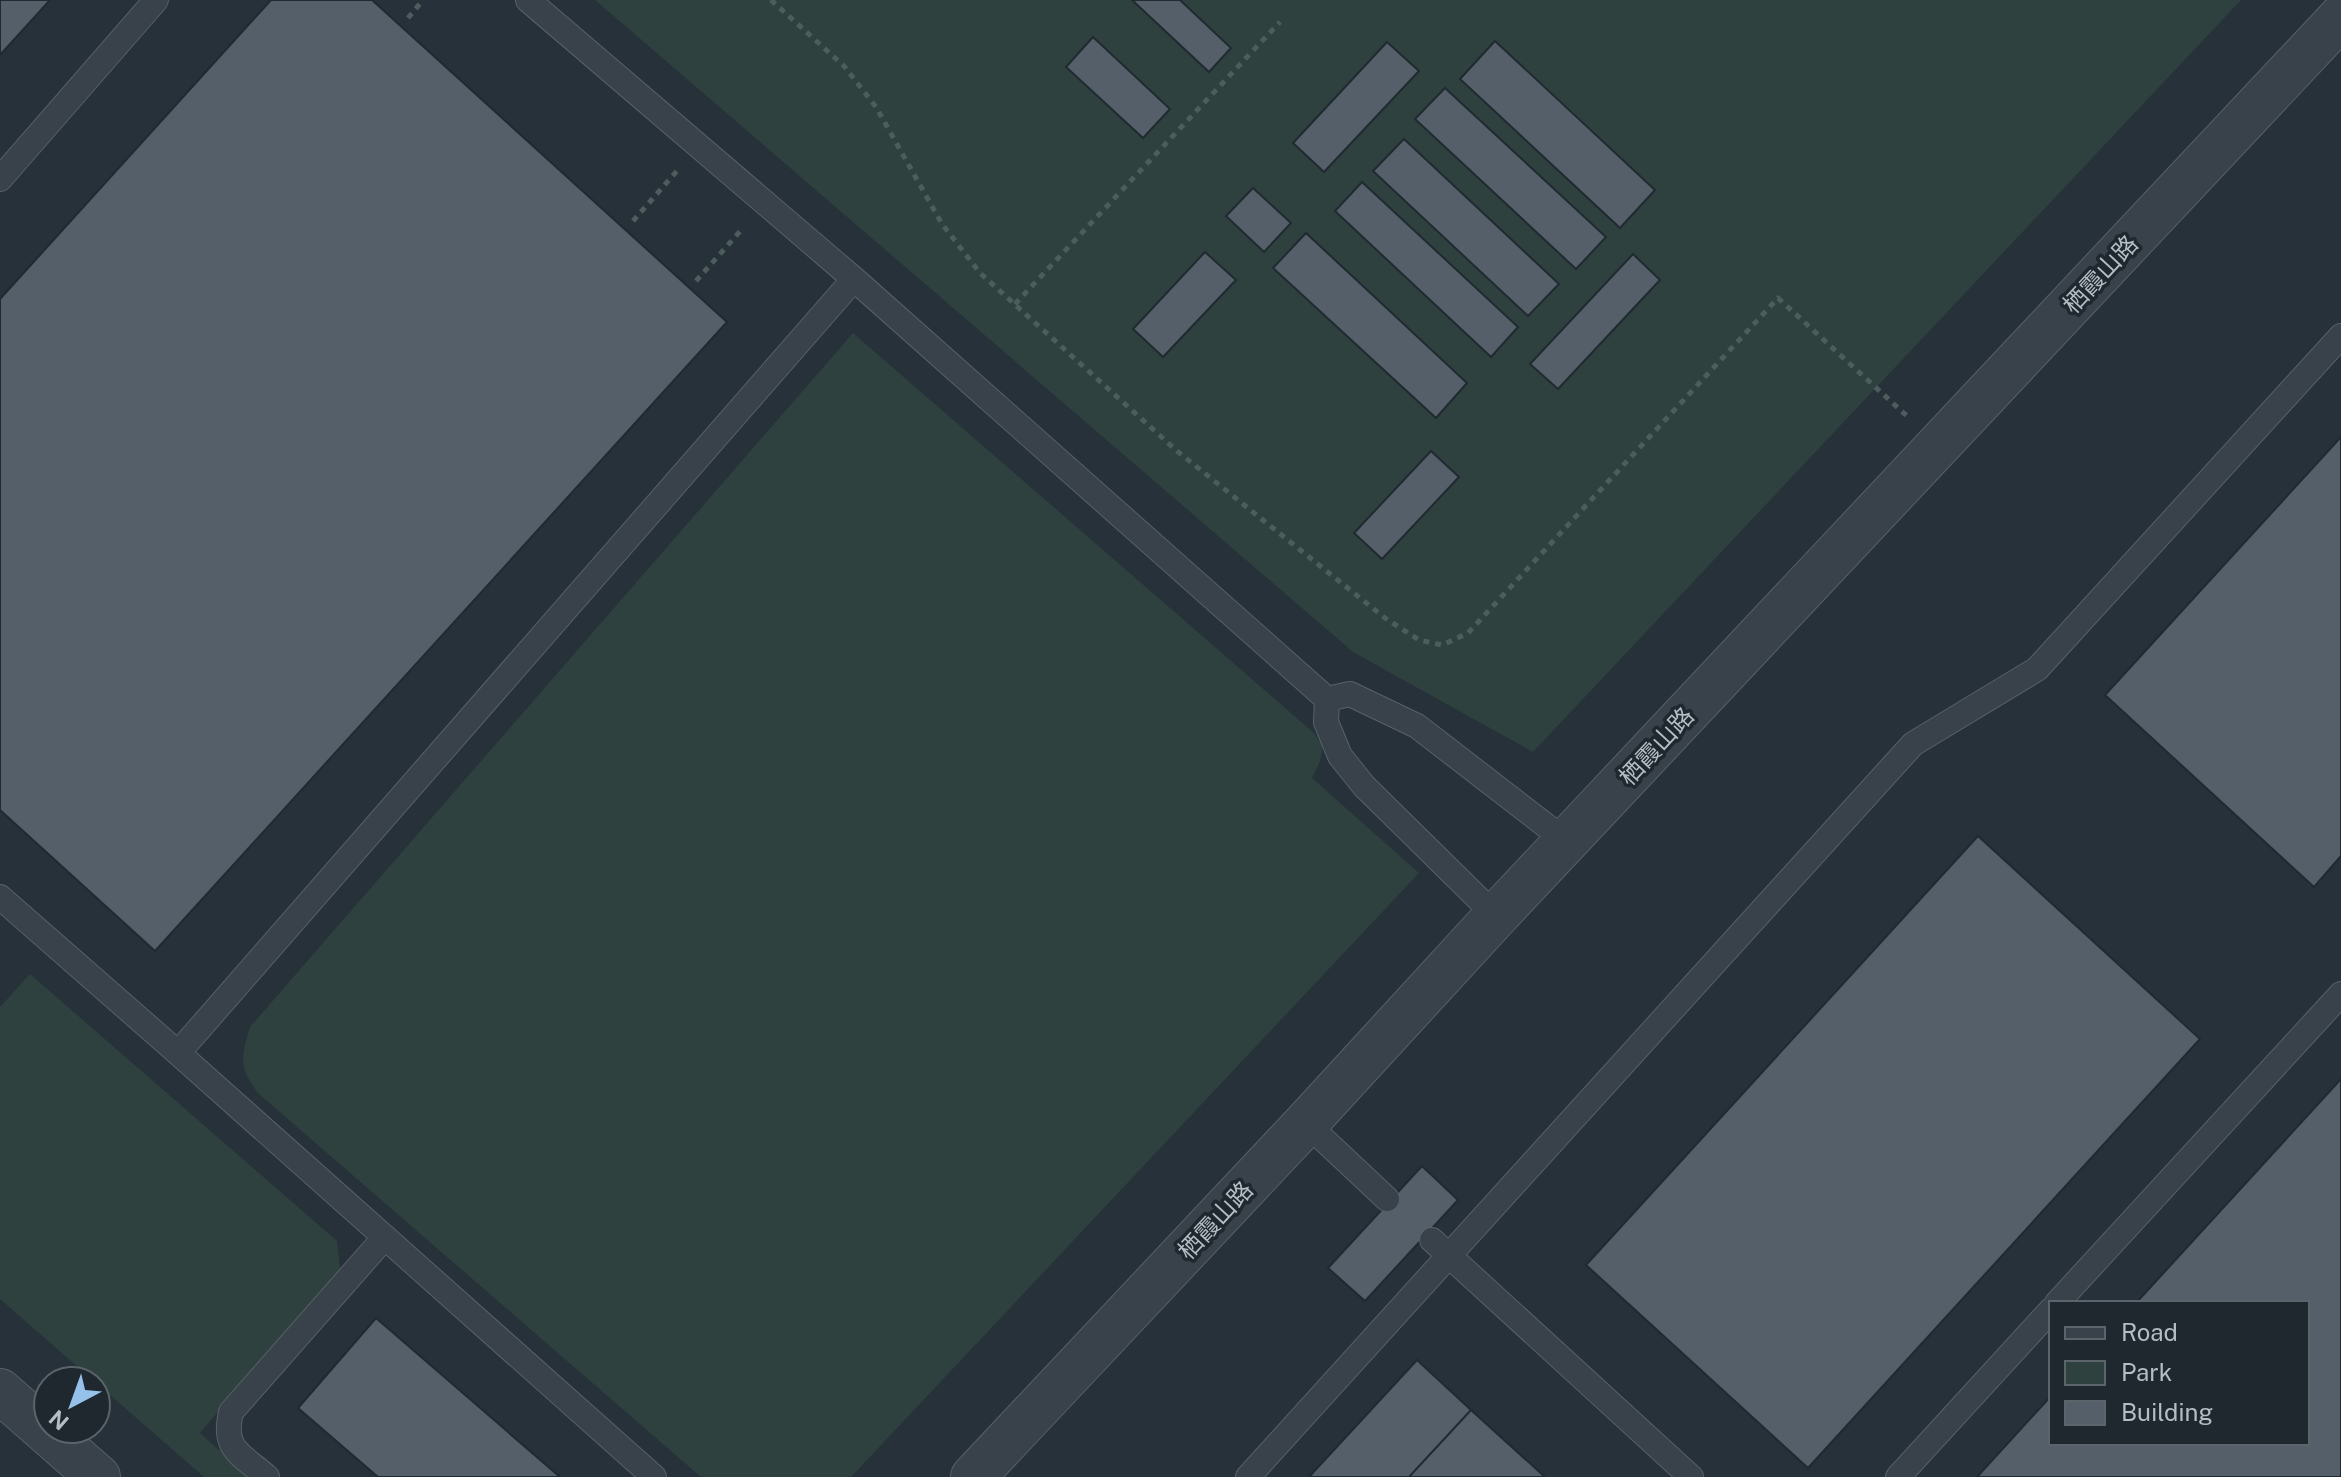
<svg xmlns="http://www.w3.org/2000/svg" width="2341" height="1477" viewBox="0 0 2341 1477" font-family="'Public Sans','Noto Sans SC',sans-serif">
  <rect width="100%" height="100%" fill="#263139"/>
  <path fill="#2e413f" d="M 595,0 L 2241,0 L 1533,752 L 1353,652 Z
    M 853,333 L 1314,733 L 1323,746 L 1320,761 L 1312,778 L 1419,873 L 851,1477 L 701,1477 L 259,1094 C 238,1068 241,1057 250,1027 Z
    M 30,974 L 337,1241 L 340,1269 L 200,1433 L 249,1477 L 204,1477 L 0,1299 L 0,1007 Z"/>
  <path fill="#545f69" stroke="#212931" stroke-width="2" d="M 0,0 L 50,0 L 0,55 Z
    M 271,0 L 372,0 L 727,322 L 155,951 L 0,810 L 0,299 Z
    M 1132,0 L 1180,0 L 1231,48 L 1209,72 Z
    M 1093,37 L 1170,109 L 1143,138 L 1066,67 Z
    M 1495,41 L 1655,190 L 1620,228 L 1460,79 Z
    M 1387,42 L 1419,71 L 1324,172 L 1293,143 Z
    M 1445,88 L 1606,237 L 1576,269 L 1415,119 Z
    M 1404,139 L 1559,284 L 1528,316 L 1373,171 Z
    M 1362,182 L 1518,327 L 1491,357 L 1335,211 Z
    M 1253,188 L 1291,223 L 1264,252 L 1226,216 Z
    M 1306,233 L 1467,383 L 1436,418 L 1273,268 Z
    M 1205,252 L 1236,280 L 1163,357 L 1133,329 Z
    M 1633,254 L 1660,280 L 1558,389 L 1530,364 Z
    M 2341,437 L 2341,856 L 2314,887 L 2105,695 Z
    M 1431,451 L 1459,477 L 1382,559 L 1354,533 Z
    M 1978,836 L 2200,1039 L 1808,1468 L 1586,1265 Z
    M 2341,1079 L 2341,1477 L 1977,1477 L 2051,1396 L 2051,1443 L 2307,1443 L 2307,1303 L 2136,1303 Z
    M 1422,1166 L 1458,1200 L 1365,1301 L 1328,1268 Z
    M 376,1318 L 560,1477 L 378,1477 L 298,1408 Z
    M 1417,1360 L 1471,1410 L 1409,1477 L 1309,1477 Z
    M 1471,1410 L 1545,1477 L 1409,1477 Z"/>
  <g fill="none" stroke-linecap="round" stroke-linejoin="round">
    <g stroke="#586068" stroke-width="26">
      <path id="service" d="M 528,0 L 854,279 L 1327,699
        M 0,179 L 156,0
        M 0,897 L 178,1053
        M 1496,916 L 1364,786 L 1340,756 L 1326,722 L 1327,699 L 1350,694 L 1417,726 L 1566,841
        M 1306,1123 L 1387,1199
        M 1432,1240 L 1691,1477
        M 2057,1303 L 2341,994
        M 267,1477 C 241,1454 222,1450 231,1412 L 385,1237
        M 654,1477 L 178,1053 L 854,279
        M 1248,1477 L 1913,744 L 2037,669 L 2341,336
        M 1898,1477 L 2051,1310"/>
    </g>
    <g stroke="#586068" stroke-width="46">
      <path id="tertiary" d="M 0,1391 L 98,1477
        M 973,1477 L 1306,1123 L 1496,916 L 2341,17"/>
    </g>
    <path stroke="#4d5d5d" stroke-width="5" stroke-dasharray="6 6" stroke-linecap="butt" d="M 771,0 L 844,66 L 876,107 L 942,224 L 980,273 L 1177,451 L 1385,618 L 1419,640 L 1442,645 L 1468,633 L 1778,298 L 1908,417
      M 408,18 L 423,0
      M 633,221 L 677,171
      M 696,281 L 743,228
      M 1015,304 L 1280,22"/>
    <use href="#service" stroke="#39424a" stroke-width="24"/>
    <use href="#tertiary" stroke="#39424a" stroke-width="44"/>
  </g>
  <g text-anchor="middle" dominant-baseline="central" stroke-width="7" stroke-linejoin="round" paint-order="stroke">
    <g font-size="24" fill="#b5bdc5" stroke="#1f272f">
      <text transform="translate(2100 274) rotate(-47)">栖霞山路</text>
      <text transform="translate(1656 746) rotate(-47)">栖霞山路</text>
      <text transform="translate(1215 1220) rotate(-47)">栖霞山路</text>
    </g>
  </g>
  <rect x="2049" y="1301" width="260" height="144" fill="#1f272f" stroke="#5b636b" stroke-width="2"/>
  <rect x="2065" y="1327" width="40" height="12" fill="#39424a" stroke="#5b636b" stroke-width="2"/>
  <text x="2121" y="1341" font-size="24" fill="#b5bdc5">Road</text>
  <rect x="2065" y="1361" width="40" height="24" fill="#2e413f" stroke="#5b636b" stroke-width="2"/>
  <text x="2121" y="1381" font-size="24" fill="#b5bdc5">Park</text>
  <rect x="2065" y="1401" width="40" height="24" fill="#545f69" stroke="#5b636b" stroke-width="2"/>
  <text x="2121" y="1421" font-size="24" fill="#b5bdc5">Building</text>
  <g transform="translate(72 1405) rotate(221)"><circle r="38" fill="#1f272f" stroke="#5b636b" stroke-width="2"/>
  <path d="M0-6L14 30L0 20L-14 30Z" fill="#95c1ea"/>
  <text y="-12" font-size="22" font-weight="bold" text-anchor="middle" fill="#b5bdc5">N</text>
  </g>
</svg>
